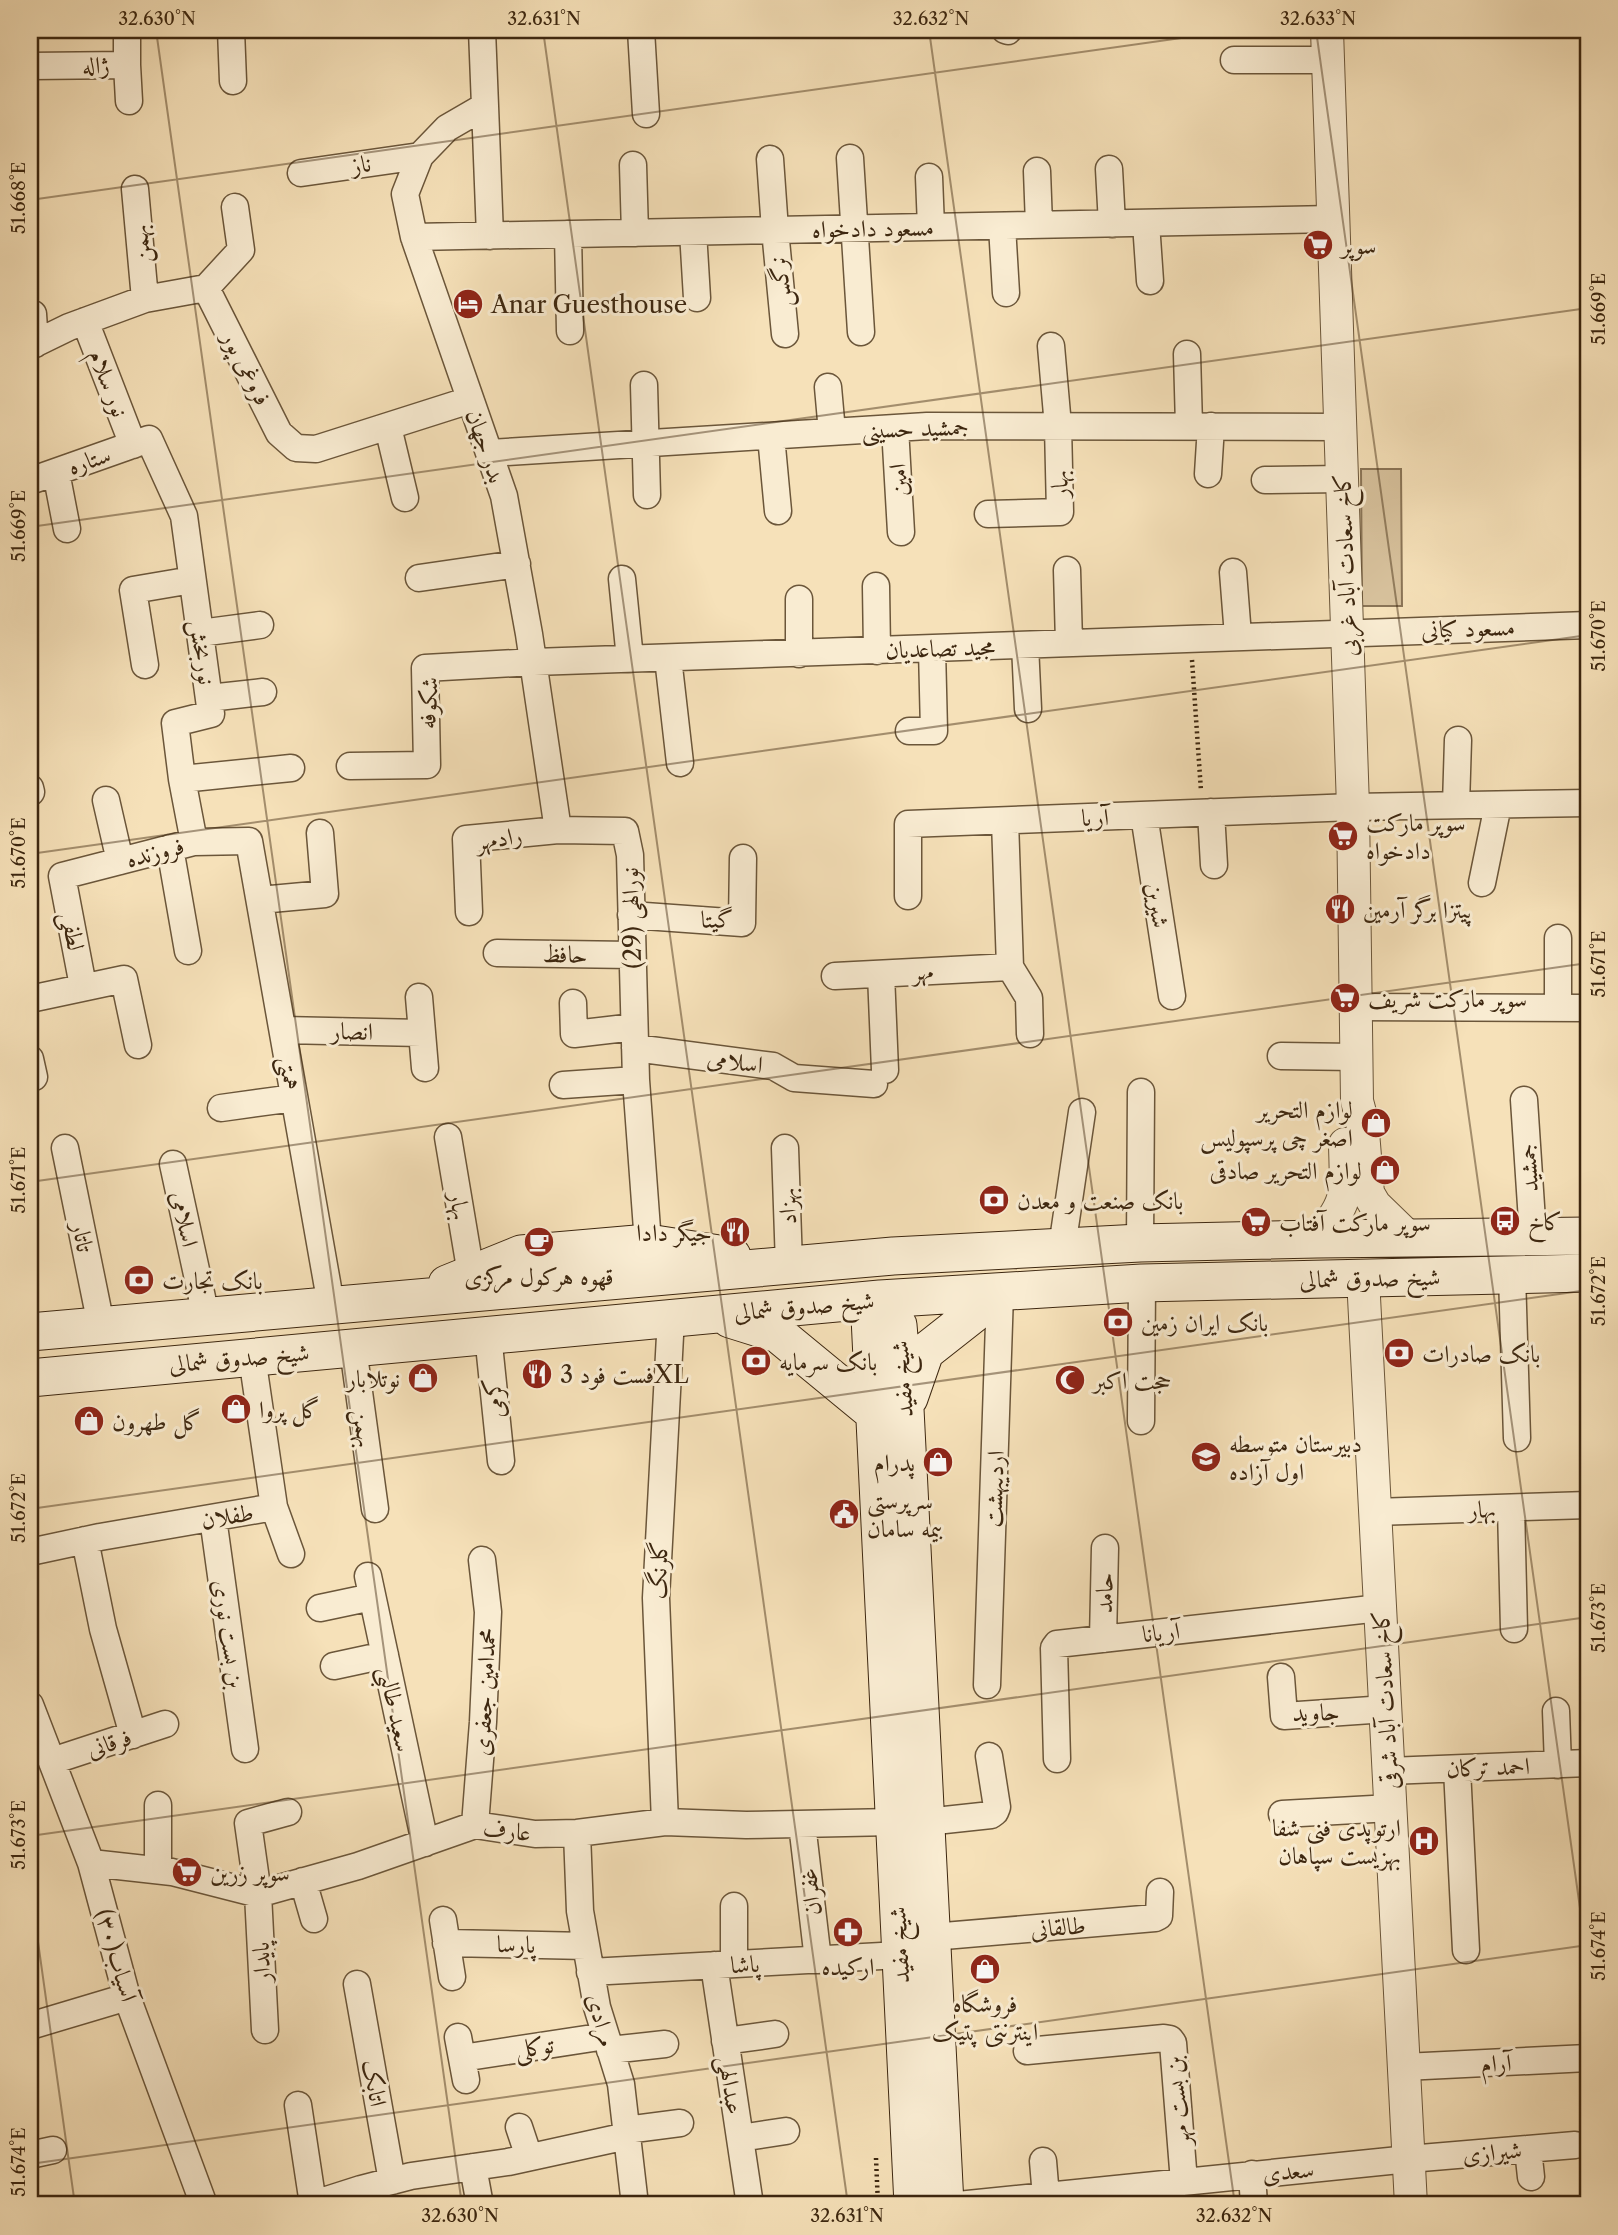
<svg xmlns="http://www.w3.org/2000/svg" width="1618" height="2235" viewBox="0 0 1618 2235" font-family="'Libre Caslon Text',Amiri,serif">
  <rect width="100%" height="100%" fill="#f6e1b9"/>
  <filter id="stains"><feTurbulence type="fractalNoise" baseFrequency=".00286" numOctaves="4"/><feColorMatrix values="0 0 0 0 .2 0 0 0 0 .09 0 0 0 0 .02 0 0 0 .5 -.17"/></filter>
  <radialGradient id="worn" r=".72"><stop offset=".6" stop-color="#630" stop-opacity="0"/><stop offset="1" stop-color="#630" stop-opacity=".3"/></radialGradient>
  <path fill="#d7c19c" stroke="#8a7456" stroke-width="2" d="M 1361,469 L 1401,469 L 1402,606 L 1362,606 Z"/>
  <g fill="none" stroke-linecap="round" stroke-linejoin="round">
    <g stroke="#6b563a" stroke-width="29">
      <path id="minor" d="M 231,30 L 233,81
        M 482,30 L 485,106 L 447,128 L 420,156 L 405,194 L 414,237 L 504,496 L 529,634 L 558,830 L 625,831 L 630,855 L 636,1080 L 648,1243
        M 641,30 L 646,114
        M 1005,30 L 1008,31
        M 1234,60 L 1328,60
        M 127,65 L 127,38
        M 30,66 L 127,65 L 129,101
        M 485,106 L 490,236
        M 850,158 L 861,332
        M 770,159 L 775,230 L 785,334
        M 633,165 L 635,233
        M 1109,169 L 1112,224
        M 1037,171 L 1039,225
        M 301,173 L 420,156
        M 929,177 L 931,227
        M 135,189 L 145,299
        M 1146,223 L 1150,281
        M 1002,226 L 1006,293
        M 693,232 L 697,298
        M 568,234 L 570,331
        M 414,237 L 1333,219
        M 206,288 L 241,250 L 235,207
        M 33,314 L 35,344
        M 85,321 L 133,445
        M 30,346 L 69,327 L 145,299 L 206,288 L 279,433 L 296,448 L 316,449 L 470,400
        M 1187,354 L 1189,426
        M 644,385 L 647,495
        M 828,387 L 832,432
        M 388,427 L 405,498
        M 895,428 L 901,532
        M 771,436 L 778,511
        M 490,453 L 927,426 L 1340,427
        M 56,472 L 67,529
        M 1208,474 L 1211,426
        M 1265,480 L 1342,479
        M 30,481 L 149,439 L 184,516 L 211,714 L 175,723 L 182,779 L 194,842
        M 988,514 L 1060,512 L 1058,426 L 1051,346
        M 1067,570 L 1069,643
        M 1233,572 L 1238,636
        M 419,578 L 517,564
        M 622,579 L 630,659
        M 876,586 L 877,651
        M 200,633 L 260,625
        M 1025,645 L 1028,709
        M 799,654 L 799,599
        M 668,658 L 680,763
        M 145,665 L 133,590 L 192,580
        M 209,698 L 263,692
        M 909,731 L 934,731 L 932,649
        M 350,766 L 427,765 L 425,668 L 534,662 L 1588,625
        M 182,779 L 291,768
        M 30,788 L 31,792
        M 106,800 L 120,861
        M 1456,805 L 1458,740
        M 1211,812 L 1214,865
        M 1144,815 L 1172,996
        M 1005,821 L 1010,967 L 1029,998 L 1030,1034
        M 170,848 L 188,951
        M 1482,883 L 1498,805
        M 908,896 L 908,824 L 1353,807 L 1588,803
        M 260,900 L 325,894 L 320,833
        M 469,912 L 466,839 L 558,830
        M 631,915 L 742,923 L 743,858
        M 1558,938 L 1558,1007
        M 497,953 L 632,955
        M 881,974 L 885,1070
        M 835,976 L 1010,967
        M 83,986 L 62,876 L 194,842 L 249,841 L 331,1305
        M 419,997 L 425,1068
        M 30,999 L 124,979 L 138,1045
        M 573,1003 L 574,1034 L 634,1027
        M 1354,1007 L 1588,1008
        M 283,1030 L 421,1033
        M 635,1048 L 773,1066 L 794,1078 L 874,1084
        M 1281,1056 L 1356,1057
        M 30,1059 L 34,1077
        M 563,1085 L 636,1080
        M 1524,1100 L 1533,1236
        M 221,1108 L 294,1098
        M 448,1137 L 471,1274
        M 65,1148 L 101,1325
        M 785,1148 L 789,1265
        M 173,1164 L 206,1316
        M 1140,1243 L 1141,1092
        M 1062,1247 L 1082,1112
        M 1512,1275 L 1517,1438
        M 488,1335 L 501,1461
        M 353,1348 L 375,1509
        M 1141,1421 L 1142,1283
        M 274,1507 L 291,1554
        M 1511,1508 L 1514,1629
        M 1375,1512 L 1588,1505
        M 213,1518 L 245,1749
        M 85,1540 L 103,1629 L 133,1735
        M 30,1552 L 100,1537 L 274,1507 L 252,1357
        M 368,1576 L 425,1843
        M 320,1608 L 372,1597
        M 1103,1639 L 1105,1548
        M 334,1666 L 385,1655
        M 1281,1677 L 1284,1716 L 1386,1709
        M 987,1685 L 1000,1293
        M 30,1705 L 91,1863 L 127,1997 L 204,2205
        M 1556,1711 L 1558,1765
        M 1057,1759 L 1054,1648 L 1057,1644 L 1380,1608
        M 52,1761 L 165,1724
        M 1457,1769 L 1466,1950
        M 1389,1771 L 1588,1763
        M 158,1805 L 158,1870
        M 1282,1814 L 1391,1808
        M 665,1822 L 656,1598 L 671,1317
        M 926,1822 L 991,1815 L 995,1812 L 997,1807 L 989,1756
        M 802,1824 L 818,1960
        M 475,1825 L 483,1722 L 488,1612 L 482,1560
        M 577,1833 L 580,1911 L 597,2007 L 621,2084 L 635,2205
        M 91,1863 L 172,1872 L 258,1894 L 358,1866 L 475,1825 L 535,1834 L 577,1833 L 665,1822 L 746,1825 L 893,1822
        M 303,1881 L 314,1919
        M 734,1906 L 734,1964
        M 443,1920 L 452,1977
        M 932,1937 L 1155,1918 L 1159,1916 L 1160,1892
        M 446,1943 L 586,1946
        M 714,1965 L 750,2205
        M 590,1972 L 900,1955
        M 357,1984 L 392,2181
        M 30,2026 L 127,1997
        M 265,2030 L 258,1894 L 248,1823 L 288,1812
        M 458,2037 L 466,2080
        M 725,2041 L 775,2034
        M 610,2050 L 665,2044
        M 1027,2051 L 1164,2038 L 1170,2039 L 1173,2043 L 1184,2182
        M 462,2058 L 606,2036
        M 1404,2067 L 1588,2058
        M 298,2105 L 313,2204
        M 519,2127 L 529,2157
        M 626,2130 L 680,2123
        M 740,2138 L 786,2131
        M 1528,2149 L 1531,2177
        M 30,2155 L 53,2150
        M 1043,2161 L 1046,2197
        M 473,2167 L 480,2205
        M 1252,2174 L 1254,2205
        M 311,2205 L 361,2189 L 411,2176 L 508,2162 L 627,2136
        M 958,2205 L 1409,2159 L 1575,2145"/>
    </g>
    <g stroke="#6b563a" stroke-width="34">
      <path id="tertiary" d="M 1327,30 L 1353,807 L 1357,1101 L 1362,1120 L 1368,1193 L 1375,1205 L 1409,1238
        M 1317,1239 C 1350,1201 1346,1192 1345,1144
        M 1363,1278 L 1411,2205"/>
    </g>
    <g stroke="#3d2710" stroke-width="39">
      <path id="secondary" d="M 447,1284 L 521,1254 L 648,1243 L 732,1256
        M 880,1299 L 898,1325 L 905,1409 L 945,2205
        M 880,1299 L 870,1317 L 913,2205
        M 730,1319 L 778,1334 L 874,1413
        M 30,1332 L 893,1256 L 1140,1243 L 1317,1239 L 1588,1236
        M 30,1378 L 880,1299 L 1142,1283 L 1588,1273
        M 909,1398 L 925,1352 L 1000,1293"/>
    </g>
    <path stroke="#3d2710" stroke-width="4.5" stroke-dasharray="2 3.5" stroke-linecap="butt" d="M 1192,660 L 1201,791
      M 876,2158 L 878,2205"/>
    <use href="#minor" stroke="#f9ecd2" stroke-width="26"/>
    <use href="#tertiary" stroke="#f9ecd2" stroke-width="32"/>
    <use href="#secondary" stroke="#f9ecd2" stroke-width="37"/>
  </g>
  <path fill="none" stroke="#3d2710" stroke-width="2" stroke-opacity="0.45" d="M 156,30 L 462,2205M 543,30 L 848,2205M 929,30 L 1235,2205M 1316,30 L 1588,1965M 30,200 L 1238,30M 30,527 L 1588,308M 30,854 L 1588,635M 30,1182 L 1588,963M 30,1509 L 1588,1290M 30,1836 L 1588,1617M 30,1885 L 75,2205M 30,2164 L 1588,1945"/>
  <defs>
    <g id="supermarket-disc" transform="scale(1.575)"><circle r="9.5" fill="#8f2418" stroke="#f9ecd2"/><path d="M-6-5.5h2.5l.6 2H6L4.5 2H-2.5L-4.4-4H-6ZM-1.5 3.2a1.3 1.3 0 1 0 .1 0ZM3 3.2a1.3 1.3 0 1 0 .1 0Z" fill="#fff"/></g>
    <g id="hotel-disc" transform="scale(1.575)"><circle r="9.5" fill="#8f2418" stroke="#f9ecd2"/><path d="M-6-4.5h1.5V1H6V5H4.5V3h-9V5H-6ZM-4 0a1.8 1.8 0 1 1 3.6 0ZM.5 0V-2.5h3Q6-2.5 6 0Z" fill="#fff"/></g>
    <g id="restaurant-disc" transform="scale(1.575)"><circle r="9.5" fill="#8f2418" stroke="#f9ecd2"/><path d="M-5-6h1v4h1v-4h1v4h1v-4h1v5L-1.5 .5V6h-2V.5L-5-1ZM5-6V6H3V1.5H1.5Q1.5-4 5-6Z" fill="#fff"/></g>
    <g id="shop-disc" transform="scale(1.575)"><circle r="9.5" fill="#8f2418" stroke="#f9ecd2"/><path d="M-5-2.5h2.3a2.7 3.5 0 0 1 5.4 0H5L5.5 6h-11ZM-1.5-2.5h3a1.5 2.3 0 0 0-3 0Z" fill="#fff"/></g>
    <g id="bank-disc" transform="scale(1.575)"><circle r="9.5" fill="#8f2418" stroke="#f9ecd2"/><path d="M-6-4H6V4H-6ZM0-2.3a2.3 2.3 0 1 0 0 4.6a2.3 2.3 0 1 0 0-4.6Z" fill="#fff"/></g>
    <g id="bus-disc" transform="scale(1.575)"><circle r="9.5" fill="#8f2418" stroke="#f9ecd2"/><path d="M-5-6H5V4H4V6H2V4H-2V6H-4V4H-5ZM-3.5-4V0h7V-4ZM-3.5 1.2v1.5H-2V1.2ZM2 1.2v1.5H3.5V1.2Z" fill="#fff"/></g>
    <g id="cafe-disc" transform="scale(1.575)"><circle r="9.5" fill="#8f2418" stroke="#f9ecd2"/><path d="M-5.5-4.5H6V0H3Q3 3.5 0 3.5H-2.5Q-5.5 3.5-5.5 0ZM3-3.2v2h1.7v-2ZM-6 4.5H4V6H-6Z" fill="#fff"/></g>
    <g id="mosque-disc" transform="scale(1.575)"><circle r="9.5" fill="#8f2418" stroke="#f9ecd2"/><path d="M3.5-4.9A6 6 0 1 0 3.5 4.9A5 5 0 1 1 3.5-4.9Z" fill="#fff"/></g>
    <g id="school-disc" transform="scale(1.575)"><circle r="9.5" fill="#8f2418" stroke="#f9ecd2"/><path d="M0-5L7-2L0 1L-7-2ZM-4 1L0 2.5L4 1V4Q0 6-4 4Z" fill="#fff"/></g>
    <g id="civic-disc" transform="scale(1.575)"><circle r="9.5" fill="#8f2418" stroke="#f9ecd2"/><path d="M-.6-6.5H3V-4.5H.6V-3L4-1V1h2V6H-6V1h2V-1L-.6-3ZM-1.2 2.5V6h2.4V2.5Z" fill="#fff"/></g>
    <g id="hospital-disc" transform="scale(1.575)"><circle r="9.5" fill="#8f2418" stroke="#f9ecd2"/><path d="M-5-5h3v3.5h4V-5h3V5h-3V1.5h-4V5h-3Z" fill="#fff"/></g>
    <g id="pharmacy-disc" transform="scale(1.575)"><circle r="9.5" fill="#8f2418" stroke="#f9ecd2"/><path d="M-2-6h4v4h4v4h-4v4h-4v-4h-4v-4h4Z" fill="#fff"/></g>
  </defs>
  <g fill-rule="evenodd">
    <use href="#supermarket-disc" x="1318" y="245"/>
    <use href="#hotel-disc" x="468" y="304"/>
    <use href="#supermarket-disc" x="1343" y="836"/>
    <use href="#restaurant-disc" x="1340" y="909"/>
    <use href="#supermarket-disc" x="1345" y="998"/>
    <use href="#shop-disc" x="1376" y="1123"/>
    <use href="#shop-disc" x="1385" y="1170"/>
    <use href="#bank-disc" x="994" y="1200"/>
    <use href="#bus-disc" x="1505" y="1221"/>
    <use href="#supermarket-disc" x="1256" y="1222"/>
    <use href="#restaurant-disc" x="735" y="1232"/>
    <use href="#cafe-disc" x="539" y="1242"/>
    <use href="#bank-disc" x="139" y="1280"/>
    <use href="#bank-disc" x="1118" y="1322"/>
    <use href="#bank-disc" x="1399" y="1353"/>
    <use href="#bank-disc" x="756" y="1361"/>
    <use href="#restaurant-disc" x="537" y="1374"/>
    <use href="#shop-disc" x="423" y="1378"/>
    <use href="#mosque-disc" x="1070" y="1380"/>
    <use href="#shop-disc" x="236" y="1409"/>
    <use href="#shop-disc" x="89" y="1421"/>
    <use href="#school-disc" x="1206" y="1457"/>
    <use href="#shop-disc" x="938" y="1462"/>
    <use href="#civic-disc" x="844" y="1514"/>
    <use href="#hospital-disc" x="1424" y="1841"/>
    <use href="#supermarket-disc" x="187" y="1872"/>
    <use href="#pharmacy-disc" x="848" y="1932"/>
    <use href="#shop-disc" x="985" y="1969"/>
  </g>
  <g text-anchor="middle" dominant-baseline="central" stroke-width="6" stroke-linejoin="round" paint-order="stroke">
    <g font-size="24" fill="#3d2710" stroke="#f9ecd2">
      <text transform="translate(96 65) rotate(-1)">ژاله</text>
      <text transform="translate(361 164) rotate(-8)">ناز</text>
      <text transform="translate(873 228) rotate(-1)">مسعود دادخواه</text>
      <text transform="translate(140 244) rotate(-95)">بهمن</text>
      <text transform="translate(780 282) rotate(-96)">نرگس</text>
      <text transform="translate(247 368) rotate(63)">فروغی پور</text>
      <text transform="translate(109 383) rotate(69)">نور سلام</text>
      <text transform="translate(915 428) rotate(-2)">جمشید حسینی</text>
      <text transform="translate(486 446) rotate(71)">بدر جهان</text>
      <text transform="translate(89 460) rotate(-19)">ستاره</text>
      <text transform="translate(898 480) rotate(-94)">امین</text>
      <text transform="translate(1059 484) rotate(-92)">بهار</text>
      <text transform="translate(1345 565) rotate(-92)">کاخ سعادت آباد غربی</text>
      <text transform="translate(1468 628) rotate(-2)">مسعود کیانی</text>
      <text transform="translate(940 648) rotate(-2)">مجید تصاعدیان</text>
      <text transform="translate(203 652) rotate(82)">نوربخش</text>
      <text transform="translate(428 703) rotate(-87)">شکوفه</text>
      <text transform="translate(1095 817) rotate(-2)">آریا</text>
      <text transform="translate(499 838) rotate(-9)">رادمهر</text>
      <text transform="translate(155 852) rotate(-14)">فروزنده</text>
      <text transform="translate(1158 905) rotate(81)">شیرین</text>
      <text transform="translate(631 918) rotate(-92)">نورالهی (29)</text>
      <text transform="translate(717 919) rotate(-1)">گیتا</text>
      <text transform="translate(73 931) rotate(79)">لطفی</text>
      <text transform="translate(565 954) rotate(1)">حافظ</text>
      <text transform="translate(923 971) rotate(-3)">مهر</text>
      <text transform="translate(352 1031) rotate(1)">انصار</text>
      <text transform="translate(735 1061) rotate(8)">اسلامی</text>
      <text transform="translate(290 1073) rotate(81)">همتی</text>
      <text transform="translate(1528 1168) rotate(-94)">جمشید</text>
      <text transform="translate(460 1206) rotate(81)">بهار</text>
      <text transform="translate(787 1206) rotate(-92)">بهزاد</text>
      <text transform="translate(185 1219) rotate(78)">اسلامی</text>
      <text transform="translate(83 1237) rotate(79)">تاتار</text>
      <text transform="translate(1370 1278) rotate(-1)">شیخ صدوق شمالی</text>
      <text transform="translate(804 1306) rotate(-5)">شیخ صدوق شمالی</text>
      <text transform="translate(239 1358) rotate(-5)">شیخ صدوق شمالی</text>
      <text transform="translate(902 1379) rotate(-94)">شیخ مفید</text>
      <text transform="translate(494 1398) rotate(-96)">کرمی</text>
      <text transform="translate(364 1428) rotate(82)">بهمن</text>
      <text transform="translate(994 1489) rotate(-88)">اردیبهشت</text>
      <text transform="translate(1482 1509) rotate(-2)">بهار</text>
      <text transform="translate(227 1516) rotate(-10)">طفلان</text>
      <text transform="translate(658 1570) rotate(-88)">گلرنگ</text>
      <text transform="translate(1104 1593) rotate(-89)">حامد</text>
      <text transform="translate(1161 1632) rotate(-6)">آریانا</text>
      <text transform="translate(229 1634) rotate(82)">بن بست نوری</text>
      <text transform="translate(484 1692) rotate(-87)">محمدامین جعفری</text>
      <text transform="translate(1385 1700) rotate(-93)">کاخ سعادت آباد شرقی</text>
      <text transform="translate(396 1709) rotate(78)">سعید طالبی</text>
      <text transform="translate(1316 1712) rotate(-1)">جاوید</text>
      <text transform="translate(109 1743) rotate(-18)">فرقانی</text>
      <text transform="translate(1488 1767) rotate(-2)">احمد ترکان</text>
      <text transform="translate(507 1830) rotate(6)">عارف</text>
      <text transform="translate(810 1892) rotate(-96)">غفران</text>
      <text transform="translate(1058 1927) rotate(-5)">طالقانی</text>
      <text transform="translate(516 1944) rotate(1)">پارسا</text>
      <text transform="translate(899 1945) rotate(-93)">شیخ مفید</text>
      <text transform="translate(117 1955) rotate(74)">آسیاب(۳۰)</text>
      <text transform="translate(261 1962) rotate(-93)">پایدار</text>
      <text transform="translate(745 1964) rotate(-3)">پاشا</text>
      <text transform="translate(602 2020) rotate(75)">مرادی</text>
      <text transform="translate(534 2047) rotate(-9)">توکلی</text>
      <text transform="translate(1496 2063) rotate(-3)">آرام</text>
      <text transform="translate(375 2083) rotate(80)">اتابک</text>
      <text transform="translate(731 2085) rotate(81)">عبدالهی</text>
      <text transform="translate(1177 2101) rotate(-95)">بن بست مهر</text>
      <text transform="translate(1492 2152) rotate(-5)">شیرازی</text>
      <text transform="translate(1288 2171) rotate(-6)">سعدی</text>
    </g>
    <g font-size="24" fill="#3d2710" stroke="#f9ecd2" text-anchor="start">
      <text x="1341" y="245">سوپر</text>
      <text x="491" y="304">Anar Guesthouse</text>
      <text x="1366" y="822">سوپر مارکت<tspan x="1366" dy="28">دادخواه</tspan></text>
      <text x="1363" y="909">پيتزا برگر آرمين</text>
      <text x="1368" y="998">سوپر مارکت شریف</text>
      <text x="1353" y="1109" text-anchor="end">لوازم التحریر<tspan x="1353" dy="28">اصغر چی پرسپولیس</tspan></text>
      <text x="1362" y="1170" text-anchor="end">لوازم التحریر صادقی</text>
      <text x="1017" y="1200">بانک صنعت و معدن</text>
      <text x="1528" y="1221">کاخ</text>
      <text x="1279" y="1222">سوپر مارکت آفتاب</text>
      <text x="712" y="1232" text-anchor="end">جیگر دادا</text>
      <text x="539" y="1276" text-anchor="middle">قهوه هرکول مرکزی</text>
      <text x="162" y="1280">بانک تجارت</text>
      <text x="1141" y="1322">بانک ایران زمین</text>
      <text x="1422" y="1353">بانک صادرات</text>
      <text x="779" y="1361">بانک سرمایه</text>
      <text x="560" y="1374">فست فود 3XL</text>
      <text x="400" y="1378" text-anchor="end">نوتلابار</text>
      <text x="1093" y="1380">حجت اکبر</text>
      <text x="259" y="1409">گل پروا</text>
      <text x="112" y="1421">گل طهرون</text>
      <text x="1229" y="1443">دبیرستان متوسطه<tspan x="1229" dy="28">اول آزاده</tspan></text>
      <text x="915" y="1462" text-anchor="end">پدرام</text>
      <text x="867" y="1500">سرپرستی<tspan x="867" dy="28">بیمه سامان</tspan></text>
      <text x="1401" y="1827" text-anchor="end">ارتوپدی فنی شفا<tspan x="1401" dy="28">بهزیست سپاهان</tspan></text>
      <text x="210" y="1872">سوپر زرین</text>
      <text x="848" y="1966" text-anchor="middle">ارکیده</text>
      <text x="985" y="2003" text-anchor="middle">فروشگاه<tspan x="985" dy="28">اینترنتی پتیک</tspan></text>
    </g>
  </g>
  <rect width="1618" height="2235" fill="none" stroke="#f6e1b9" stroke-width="77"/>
  <rect x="38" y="38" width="1542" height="2158" fill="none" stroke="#3d2710" stroke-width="2.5"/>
  <g font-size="18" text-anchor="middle" fill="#3d2710">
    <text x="157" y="25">32.630°N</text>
    <text x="544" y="25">32.631°N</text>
    <text x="931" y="25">32.632°N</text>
    <text x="1318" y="25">32.633°N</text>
    <text transform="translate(19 198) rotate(-90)" y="6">51.668°E</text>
    <text transform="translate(1599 309) rotate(-90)" y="6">51.669°E</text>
    <text transform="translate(19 526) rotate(-90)" y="6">51.669°E</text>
    <text transform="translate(1599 636) rotate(-90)" y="6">51.670°E</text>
    <text transform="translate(19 853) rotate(-90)" y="6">51.670°E</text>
    <text transform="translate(1599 964) rotate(-90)" y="6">51.671°E</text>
    <text transform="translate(19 1180) rotate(-90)" y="6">51.671°E</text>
    <text transform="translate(1599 1291) rotate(-90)" y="6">51.672°E</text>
    <text transform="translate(19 1508) rotate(-90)" y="6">51.672°E</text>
    <text transform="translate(1599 1618) rotate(-90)" y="6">51.673°E</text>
    <text transform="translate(19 1835) rotate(-90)" y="6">51.673°E</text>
    <text transform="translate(1599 1946) rotate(-90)" y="6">51.674°E</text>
    <text transform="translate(19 2162) rotate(-90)" y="6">51.674°E</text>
    <text x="460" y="2222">32.630°N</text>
    <text x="847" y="2222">32.631°N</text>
    <text x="1234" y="2222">32.632°N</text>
  </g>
  <rect width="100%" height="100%" filter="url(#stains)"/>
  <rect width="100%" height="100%" fill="url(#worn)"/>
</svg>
